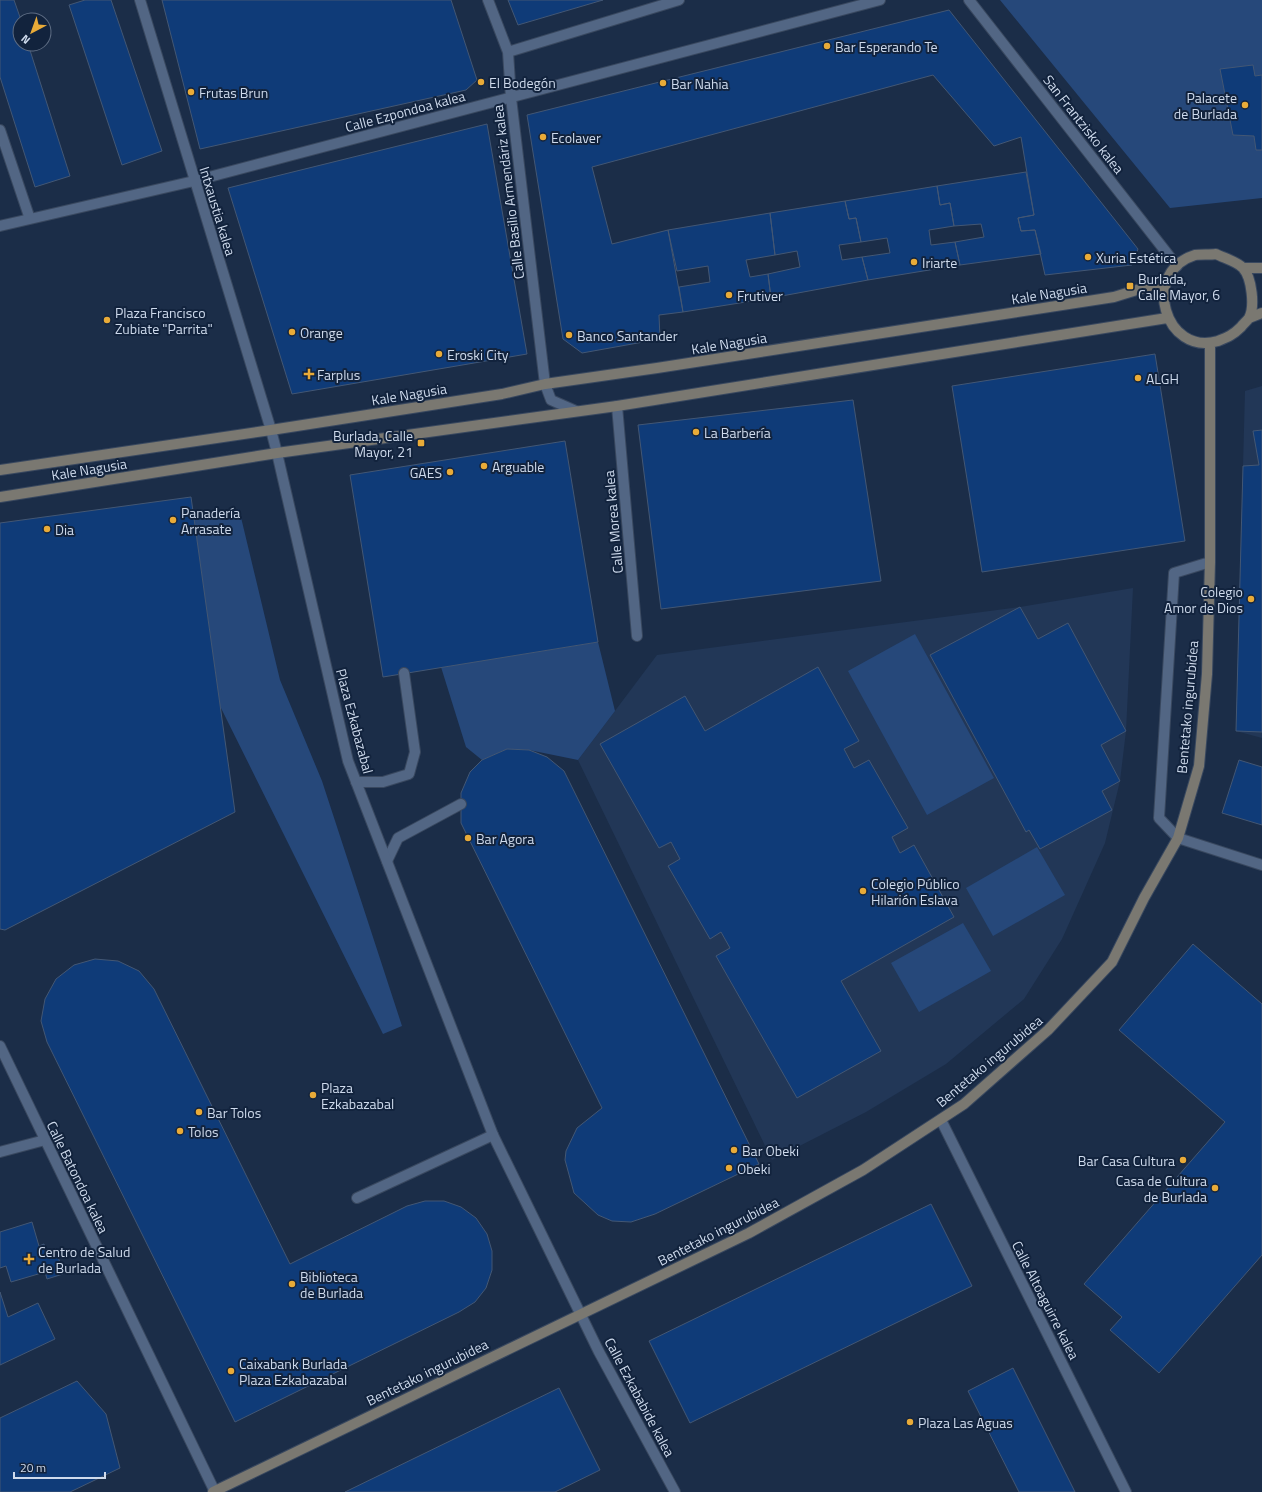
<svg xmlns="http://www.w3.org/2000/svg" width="1262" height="1492" viewBox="0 0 1262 1492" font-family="'Titillium Web',sans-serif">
  <rect width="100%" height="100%" fill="#1b2d48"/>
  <path fill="#223757" d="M 1262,386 L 1262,738 L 1236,731 L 1245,391 Z
    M 1133,588 L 1126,731 L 1120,781 L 1105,843 L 1062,939 L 1024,999 L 946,1064 L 866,1112 L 772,1160 L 578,760 L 657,655 L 1020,607 Z"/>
  <path fill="#26487a" d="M 1000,0 L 1262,0 L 1262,198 L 1170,208 Z
    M 239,509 L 280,680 L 322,781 L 402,1026 L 383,1034 L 220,706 L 193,513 Z
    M 915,634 L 994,778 L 927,815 L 848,671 Z
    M 598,642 L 615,711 L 578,760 L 529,750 L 507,749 L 482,760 L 466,747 L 441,667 Z
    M 1037,847 L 1065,895 L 993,936 L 966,888 Z
    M 963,923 L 991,971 L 919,1012 L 891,963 Z"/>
  <path fill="#0f3b78" stroke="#435774" d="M 0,0 L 14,0 L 21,20 L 20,44 L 28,44 L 70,176 L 35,187 L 0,77 Z
    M 85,0 L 111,0 L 162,151 L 122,165 L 69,5 Z
    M 162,0 L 451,0 L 477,80 L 466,90 L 200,149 Z
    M 508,0 L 603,0 L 518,25 Z
    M 949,10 L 1138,249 L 1132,265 L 1045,275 L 1035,230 L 1021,231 L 1018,218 L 1034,215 L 1021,137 L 994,146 L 933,75 L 592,167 L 612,244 L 668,230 L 683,312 L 659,315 L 660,339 L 582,353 L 563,339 L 527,115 Z
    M 1253,65 L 1255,76 L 1262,75 L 1262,150 L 1256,150 L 1254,136 L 1233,135 L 1220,69 Z
    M 487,124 L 527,354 L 292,394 L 228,188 Z
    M 1026,172 L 1034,215 L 1018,218 L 1021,231 L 1035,230 L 1041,254 L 960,265 L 955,242 L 984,237 L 981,224 L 954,226 L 950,203 L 940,205 L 937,186 Z
    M 937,186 L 940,205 L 950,203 L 954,226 L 929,230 L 931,245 L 955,242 L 960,265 L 868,280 L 862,257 L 890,253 L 887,238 L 861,242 L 856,218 L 849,219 L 845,201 Z
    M 845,201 L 849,219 L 856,218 L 861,242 L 839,245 L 842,260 L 862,257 L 868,280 L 771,298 L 768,274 L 800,267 L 797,251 L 775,255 L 770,213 Z
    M 770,213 L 775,255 L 746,260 L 750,277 L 768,274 L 771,298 L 683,312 L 679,287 L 710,282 L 708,266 L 677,271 L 668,230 Z
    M 1155,354 L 1185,541 L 982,572 L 952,386 Z
    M 853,400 L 881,581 L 661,609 L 638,425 Z
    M 1262,430 L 1262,732 L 1236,731 L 1243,466 L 1259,465 L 1253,431 Z
    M 565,441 L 598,642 L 383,677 L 350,475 Z
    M 191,497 L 235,812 L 5,930 L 0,929 L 0,523 Z
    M 1020,607 L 1038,639 L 1068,623 L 1126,731 L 1101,745 L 1120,781 L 1102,791 L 1112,810 L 1040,849 L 1029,830 L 1026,832 L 930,655 Z
    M 818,667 L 859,741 L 844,749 L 854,768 L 869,760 L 908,828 L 892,837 L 900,853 L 914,845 L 954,917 L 841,981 L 881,1051 L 797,1098 L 716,956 L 730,948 L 721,932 L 710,939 L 668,866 L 680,859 L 671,842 L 659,848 L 600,744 L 685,696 L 705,731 Z
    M 507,749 L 529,750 L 547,757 L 564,771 L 759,1164 L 655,1214 L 631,1222 L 612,1221 L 598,1215 L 574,1193 L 565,1160 L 566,1151 L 577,1128 L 602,1108 L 461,823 L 461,793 L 470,772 L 482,760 Z
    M 1239,760 L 1262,767 L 1262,825 L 1222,813 Z
    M 1193,944 L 1262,1004 L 1262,1255 L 1159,1373 L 1110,1330 L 1122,1317 L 1084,1284 L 1225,1122 L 1119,1030 Z
    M 95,959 L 118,961 L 139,971 L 154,989 L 290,1264 L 407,1206 L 425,1201 L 444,1201 L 461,1207 L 476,1218 L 487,1234 L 492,1251 L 492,1270 L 486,1288 L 475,1302 L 459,1312 L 235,1422 L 47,1042 L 41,1021 L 45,999 L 56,979 L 74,965 Z
    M 931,1204 L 972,1286 L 690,1423 L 649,1341 Z
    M 32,1222 L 39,1246 L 44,1244 L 46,1252 L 56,1249 L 63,1274 L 47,1279 L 45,1272 L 11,1282 L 6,1266 L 0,1268 L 0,1232 Z
    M 0,1292 L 8,1317 L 38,1303 L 55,1339 L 0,1365 Z
    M 1013,1368 L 1075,1492 L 1019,1492 L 968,1391 Z
    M 77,1381 L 106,1414 L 120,1468 L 70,1492 L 0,1492 L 0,1418 Z
    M 559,1388 L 600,1470 L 555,1492 L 345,1492 Z"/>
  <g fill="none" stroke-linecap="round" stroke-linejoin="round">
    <g stroke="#39485f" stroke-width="12">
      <path id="service" d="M 271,430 L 277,453
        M 356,782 L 383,782 L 409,774 L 415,752 L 404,673
        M 1178,838 L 1159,818 L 1174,573 L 1210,562
        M 387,861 L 398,838 L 461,804
        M 357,1198 L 493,1135"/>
    </g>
    <g stroke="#39485f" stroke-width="12">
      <path id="minor" d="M 140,0 L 271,430
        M 488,0 L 508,52 L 511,98 L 545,384 L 551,400 L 576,411
        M 508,52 L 679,0
        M 0,130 L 30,219 L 194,181 L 880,0
        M 0,226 L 30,219
        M 617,406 L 637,636
        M 1178,838 L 1262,865
        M 0,1046 L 215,1492
        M 941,1120 L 1126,1492
        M 0,1152 L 45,1140"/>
    </g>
    <g stroke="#39485f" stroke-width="12">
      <path id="tertiary" d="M 969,0 L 1177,266
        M 277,453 L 348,761 L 493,1135 L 599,1352 L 675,1492"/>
    </g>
    <g stroke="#39485f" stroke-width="12">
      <path id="secondary" d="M 1216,254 C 1224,258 1238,262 1243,268 C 1252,278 1255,307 1249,318 C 1247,321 1243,324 1241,327 C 1233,335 1228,337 1218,341 C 1165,357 1140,272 1195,255 C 1201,254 1210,255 1216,254 Z
        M 1243,268 L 1262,268
        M 1249,318 L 1262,313
        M 0,470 L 271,430 L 502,394 L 545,384 L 657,368 L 1114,297 L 1166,281
        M 0,497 L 277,453 L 617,406 L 1167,318
        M 213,1492 L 749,1233 L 863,1170 L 964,1104 L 1048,1030 L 1112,962 L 1144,898 L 1178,838 L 1199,766 L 1207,674 L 1210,562 L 1210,343"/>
    </g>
    <use href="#service" stroke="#526684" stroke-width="10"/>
    <use href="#minor" stroke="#526684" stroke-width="10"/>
    <use href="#tertiary" stroke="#526684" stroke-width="10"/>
    <use href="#secondary" stroke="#7a7871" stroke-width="10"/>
  </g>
  <g fill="#e9ab38" stroke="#12233d" stroke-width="1.5">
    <circle cx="827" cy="46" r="4"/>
    <circle cx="481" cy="82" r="4"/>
    <circle cx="663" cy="83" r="4"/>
    <circle cx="191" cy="92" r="4"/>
    <circle cx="1245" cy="105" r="4"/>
    <circle cx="543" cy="137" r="4"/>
    <circle cx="1088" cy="257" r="4"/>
    <circle cx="914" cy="262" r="4"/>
    <rect x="1126" y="282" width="8" height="8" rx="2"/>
    <circle cx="729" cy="295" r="4"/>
    <circle cx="107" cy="320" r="4"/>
    <circle cx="292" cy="332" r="4"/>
    <circle cx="569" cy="335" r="4"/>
    <circle cx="439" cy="354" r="4"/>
    <path d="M307 368h4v4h4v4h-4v4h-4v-4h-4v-4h4z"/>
    <circle cx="1138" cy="378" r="4"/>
    <circle cx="696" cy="432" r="4"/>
    <rect x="417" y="439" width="8" height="8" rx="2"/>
    <circle cx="484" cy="466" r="4"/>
    <circle cx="450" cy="472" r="4"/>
    <circle cx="173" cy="520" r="4"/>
    <circle cx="47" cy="529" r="4"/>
    <circle cx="1251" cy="599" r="4"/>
    <circle cx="468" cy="838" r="4"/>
    <circle cx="863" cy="891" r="4"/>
    <circle cx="313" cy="1095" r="4"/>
    <circle cx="199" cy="1112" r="4"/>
    <circle cx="180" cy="1131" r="4"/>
    <circle cx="734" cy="1150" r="4"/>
    <circle cx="1183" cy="1160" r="4"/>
    <circle cx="729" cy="1168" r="4"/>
    <circle cx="1215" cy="1188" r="4"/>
    <path d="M27 1253h4v4h4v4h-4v4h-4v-4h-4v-4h4z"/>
    <circle cx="292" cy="1284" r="4"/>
    <circle cx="231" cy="1371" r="4"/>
    <circle cx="910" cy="1422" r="4"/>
  </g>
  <g text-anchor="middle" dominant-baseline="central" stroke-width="4" stroke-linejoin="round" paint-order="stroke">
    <g font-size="14" fill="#cedaec" stroke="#12233d" text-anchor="start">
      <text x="835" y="46">Bar Esperando Te</text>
      <text x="489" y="82">El Bodegón</text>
      <text x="671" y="83">Bar Nahia</text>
      <text x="199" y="92">Frutas Brun</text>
      <text x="1237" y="97" text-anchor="end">Palacete<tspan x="1237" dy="16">de Burlada</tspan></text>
      <text x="551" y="137">Ecolaver</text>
      <text x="1096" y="257">Xuria Estética</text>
      <text x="922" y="262">Iriarte</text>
      <text x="1138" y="278">Burlada,<tspan x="1138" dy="16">Calle Mayor, 6</tspan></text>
      <text x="737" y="295">Frutiver</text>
      <text x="115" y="312">Plaza Francisco<tspan x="115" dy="16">Zubiate "Parrita"</tspan></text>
      <text x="300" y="332">Orange</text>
      <text x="577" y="335">Banco Santander</text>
      <text x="447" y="354">Eroski City</text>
      <text x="317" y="374">Farplus</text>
      <text x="1146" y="378">ALGH</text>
      <text x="704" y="432">La Barbería</text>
      <text x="413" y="435" text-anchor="end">Burlada, Calle<tspan x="413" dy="16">Mayor, 21</tspan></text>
      <text x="492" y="466">Arguable</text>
      <text x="442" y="472" text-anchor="end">GAES</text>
      <text x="181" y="512">Panadería<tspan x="181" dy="16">Arrasate</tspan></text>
      <text x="55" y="529">Dia</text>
      <text x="1243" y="591" text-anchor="end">Colegio<tspan x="1243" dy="16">Amor de Dios</tspan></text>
      <text x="476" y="838">Bar Agora</text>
      <text x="871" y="883">Colegio Público<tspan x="871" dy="16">Hilarión Eslava</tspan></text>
      <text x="321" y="1087">Plaza<tspan x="321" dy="16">Ezkabazabal</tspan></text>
      <text x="207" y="1112">Bar Tolos</text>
      <text x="188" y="1131">Tolos</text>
      <text x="742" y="1150">Bar Obeki</text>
      <text x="1175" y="1160" text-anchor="end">Bar Casa Cultura</text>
      <text x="737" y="1168">Obeki</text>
      <text x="1207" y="1180" text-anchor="end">Casa de Cultura<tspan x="1207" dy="16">de Burlada</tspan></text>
      <text x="38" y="1251">Centro de Salud<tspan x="38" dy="16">de Burlada</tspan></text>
      <text x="300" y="1276">Biblioteca<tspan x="300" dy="16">de Burlada</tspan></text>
      <text x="239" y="1363">Caixabank Burlada<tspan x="239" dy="16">Plaza Ezkabazabal</tspan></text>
      <text x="918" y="1422">Plaza Las Aguas</text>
    </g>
    <g font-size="14" fill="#cedaec" stroke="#12233d">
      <text transform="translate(405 111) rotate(-15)">Calle Ezpondoa kalea</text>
      <text transform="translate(1084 124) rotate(52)">San Frantzisko kalea</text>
      <text transform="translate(508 192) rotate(-97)">Calle Basilio Armendáriz kalea</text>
      <text transform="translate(218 211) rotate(73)">Intxaustia kalea</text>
      <text transform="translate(1049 293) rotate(-9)">Kale Nagusia</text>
      <text transform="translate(729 343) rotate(-9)">Kale Nagusia</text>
      <text transform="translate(409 394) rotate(-9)">Kale Nagusia</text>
      <text transform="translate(89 469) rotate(-9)">Kale Nagusia</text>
      <text transform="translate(613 522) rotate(-95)">Calle Morea kalea</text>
      <text transform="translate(1187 707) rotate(-85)">Bentetako ingurubidea</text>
      <text transform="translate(355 721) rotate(75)">Plaza Ezkabazabal</text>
      <text transform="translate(989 1061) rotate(-40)">Bentetako ingurubidea</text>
      <text transform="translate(78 1177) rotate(64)">Calle Batondoa kalea</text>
      <text transform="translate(718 1231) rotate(-27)">Bentetako ingurubidea</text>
      <text transform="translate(1046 1300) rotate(63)">Calle Altoaguirre kalea</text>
      <text transform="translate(427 1372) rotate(-26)">Bentetako ingurubidea</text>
      <text transform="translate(640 1397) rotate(62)">Calle Ezkababide kalea</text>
    </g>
  </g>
  <g transform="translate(32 32) rotate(221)"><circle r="19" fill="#12233d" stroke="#5d6c83"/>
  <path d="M0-3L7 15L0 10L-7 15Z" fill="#e9ab38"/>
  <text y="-6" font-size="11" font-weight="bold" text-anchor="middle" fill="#cedaec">N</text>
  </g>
  <path d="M14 1472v6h91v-6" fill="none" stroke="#cedaec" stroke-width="2"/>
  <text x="20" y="1472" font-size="12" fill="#cedaec" stroke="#12233d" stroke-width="3" paint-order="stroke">20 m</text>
</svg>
